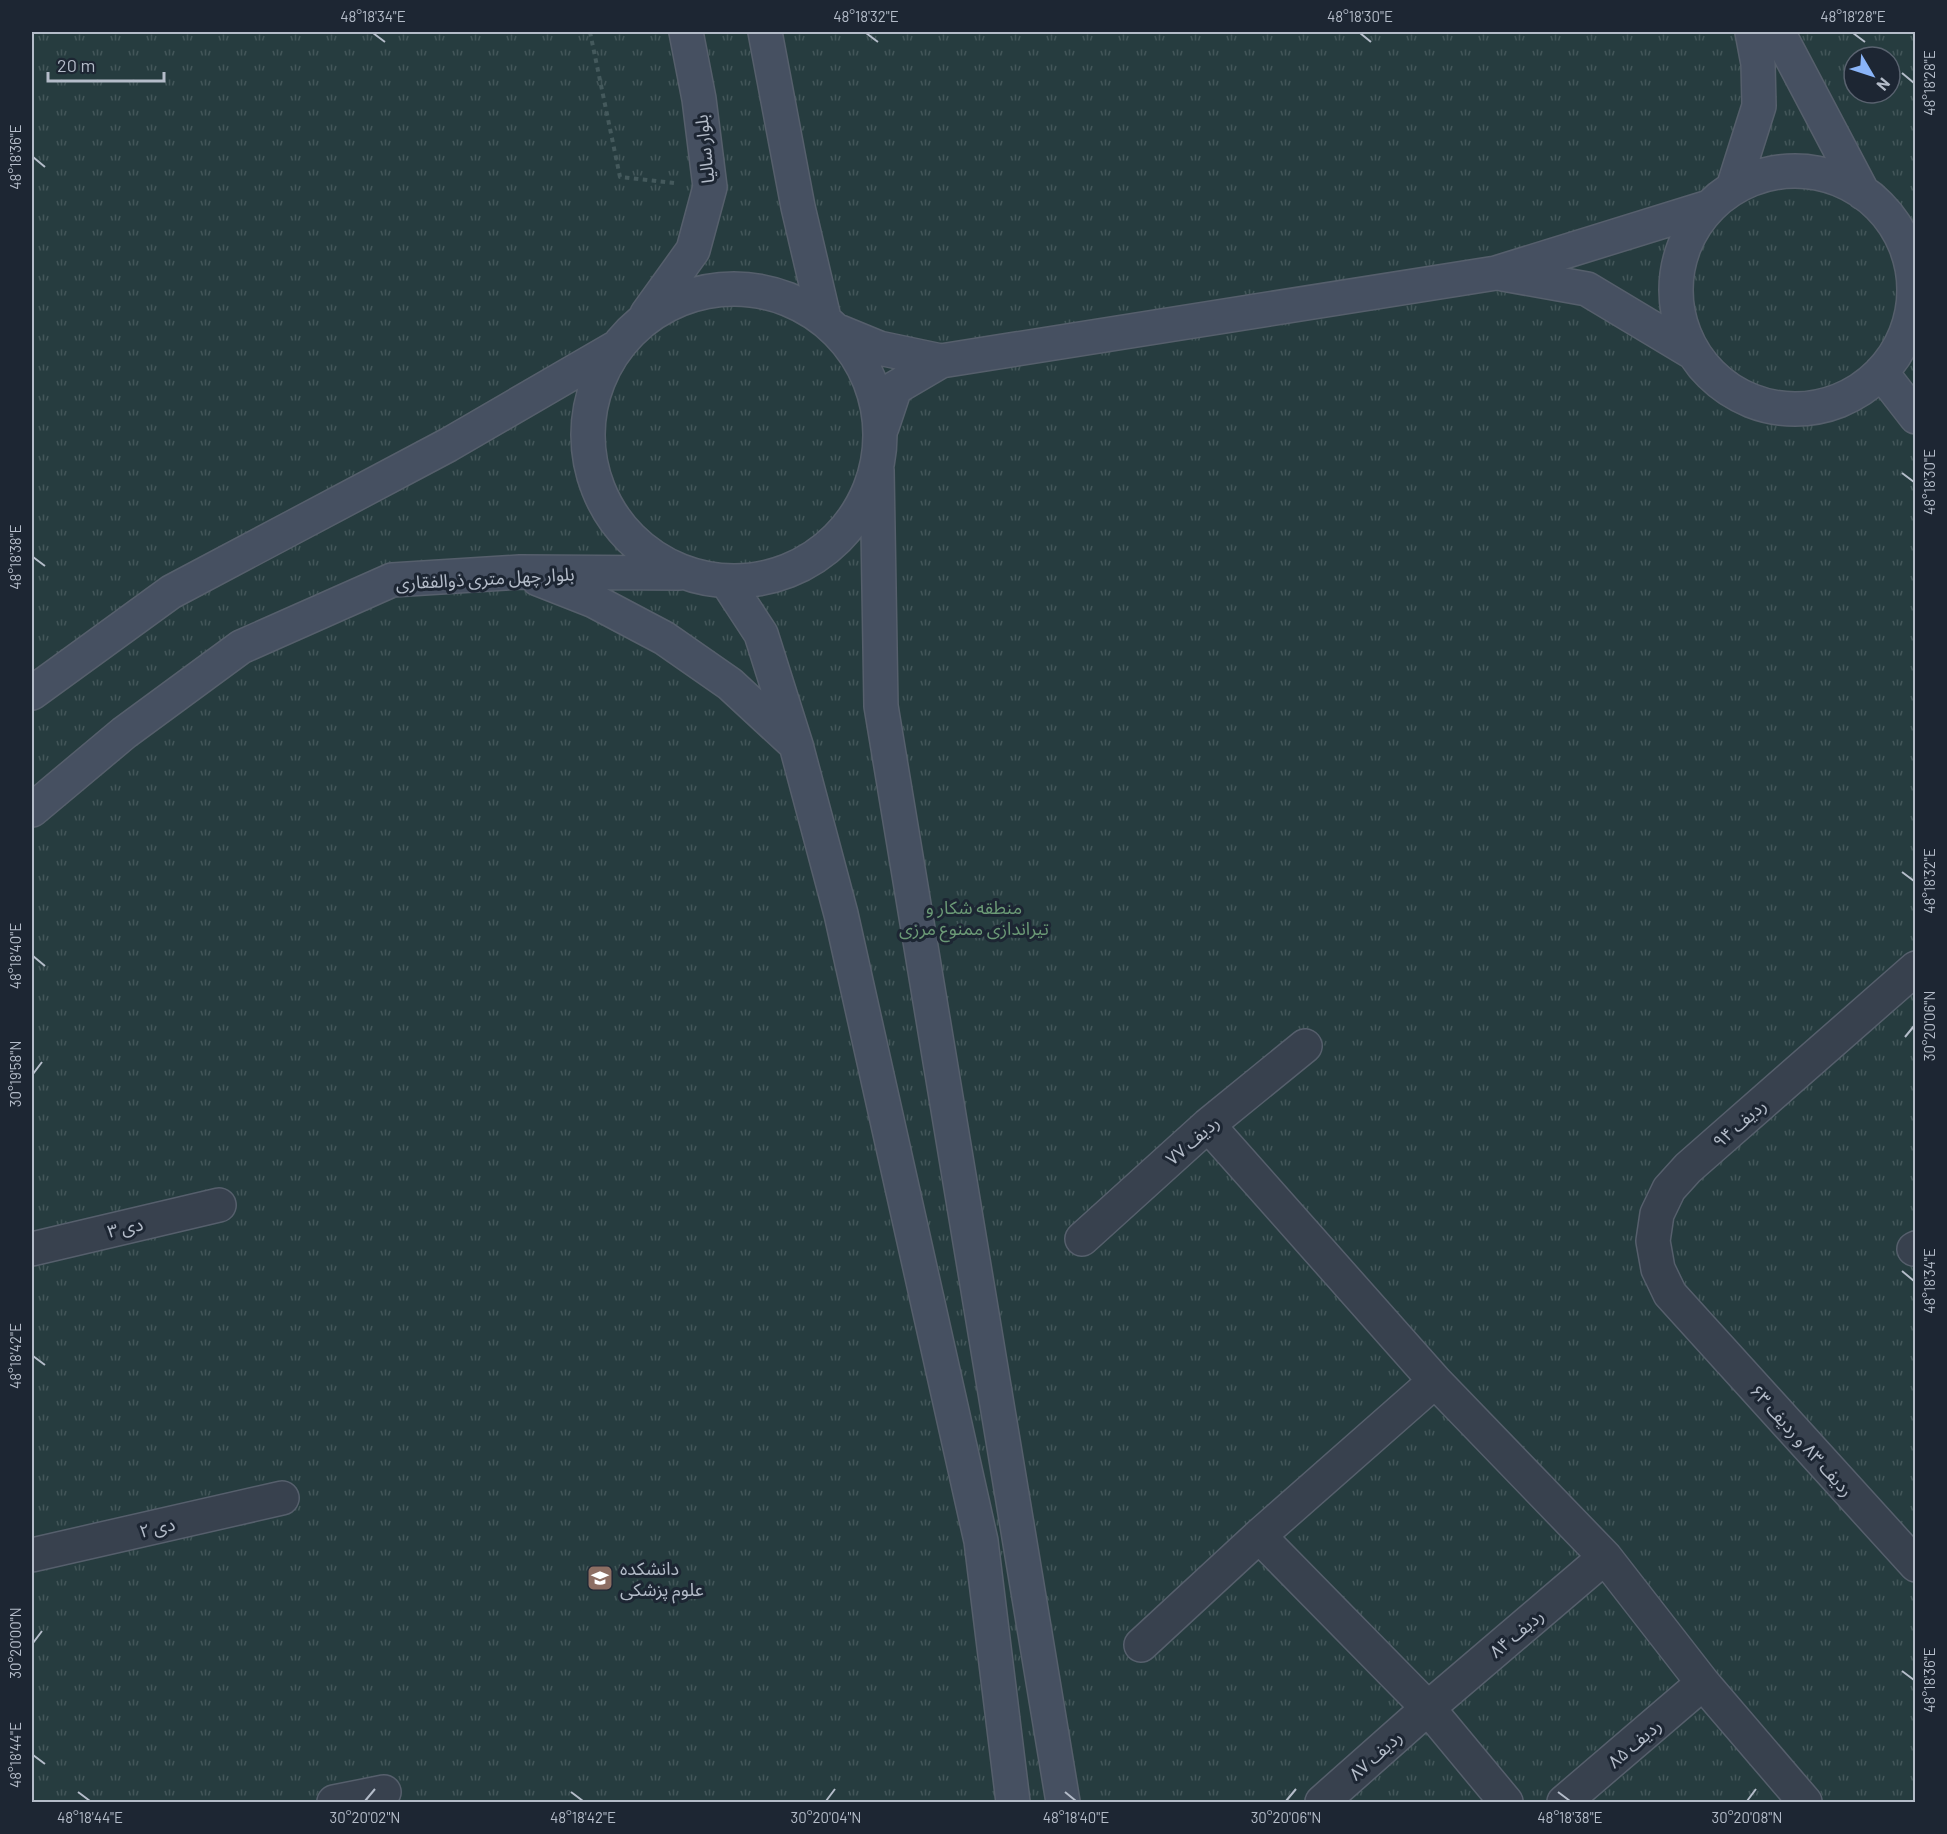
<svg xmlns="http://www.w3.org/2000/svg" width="1947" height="1834" viewBox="0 0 1947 1834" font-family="Barlow,'Noto Sans Arabic',sans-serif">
  <defs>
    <pattern id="grass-tufts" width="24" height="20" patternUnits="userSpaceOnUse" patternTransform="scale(1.5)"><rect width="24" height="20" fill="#263c3f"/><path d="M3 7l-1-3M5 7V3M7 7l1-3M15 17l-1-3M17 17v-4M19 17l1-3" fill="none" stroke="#435659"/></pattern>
  </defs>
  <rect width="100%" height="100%" fill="#242f3e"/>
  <path fill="url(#grass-tufts)" fill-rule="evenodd" d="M 32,32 L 1915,32 L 1915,1802 L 32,1802 ZM 1854,57 L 1890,57 L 1890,93 L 1854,93 Z"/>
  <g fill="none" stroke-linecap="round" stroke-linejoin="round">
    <g stroke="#565f6c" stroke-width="36">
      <path id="street" d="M 1916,968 L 1688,1168 L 1669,1189 L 1657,1214 L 1653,1241 L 1658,1269 L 1670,1294 L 1916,1565
        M 1208,1125 L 1435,1381 L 1605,1557 L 1703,1683 L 1805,1802
        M 1082,1239 L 1208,1125 L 1305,1046
        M 32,1249 L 219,1205
        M 1914,1249 L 1916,1248
        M 1259,1536 L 1428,1708 L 1506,1802
        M 32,1555 L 282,1498
        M 1141,1645 L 1259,1536 L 1435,1381
        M 334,1802 L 384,1792
        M 1322,1802 L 1428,1708 L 1605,1557
        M 1564,1802 L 1703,1683"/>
    </g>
    <g stroke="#565f6c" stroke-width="36">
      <path id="secondary" d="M 765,32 L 798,207 L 824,318
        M 1778,32 L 1863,193
        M1676 290a119 119 0 1 1 238 0a119 119 0 1 1-238 0Z
        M 1733,188 L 1759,106 L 1758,64 L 1752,32
        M 1503,274 L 1587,289 L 1692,352
        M588 435a146 146 0 1 1 292 0a146 146 0 1 1-292 0Z
        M 647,314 L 693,250 L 710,187 L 699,99 L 686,32
        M 840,332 L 879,348 L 941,361 L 1496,273 L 1709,207
        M 1881,372 L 1916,417
        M 882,427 L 895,388 L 941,361
        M 877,470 L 881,706 L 1063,1802
        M 538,579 L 594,601 L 664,638 L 730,684 L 795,744
        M 727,582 L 761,634 L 796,745 L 841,914 L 981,1541 L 1013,1802
        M 32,693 L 171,592 L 448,445 L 615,348
        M 32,810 L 124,733 L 241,647 L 392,580 L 520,572 L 679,573"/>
    </g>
    <path stroke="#44595c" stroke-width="4" stroke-dasharray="4.5 4.5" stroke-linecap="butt" d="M 590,32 L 620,177 L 674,183"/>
    <use href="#street" stroke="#38414e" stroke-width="33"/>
    <use href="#secondary" stroke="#465061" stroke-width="33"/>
  </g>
  <path fill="none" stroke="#b4bcc9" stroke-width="2" d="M 373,33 L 385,42M 866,33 L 878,42M 1360,33 L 1371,42M 1853,33 L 1865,42M 1902,73 L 1914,83M 33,157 L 45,167M 1902,473 L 1914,482M 33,557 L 45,566M 1902,872 L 1914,881M 33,956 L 45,966M 1905,1037 L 1914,1026M 33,1074 L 42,1062M 1902,1271 L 1914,1281M 33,1356 L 45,1365M 33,1643 L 42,1631M 1902,1671 L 1914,1680M 33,1755 L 45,1764M 78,1792 L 90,1801M 571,1792 L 583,1801M 1065,1792 L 1076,1801M 1558,1792 L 1570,1801M 365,1801 L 375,1789M 826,1801 L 835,1789M 1286,1801 L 1296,1789M 1747,1801 L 1756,1789"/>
  <defs>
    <g id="university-square" transform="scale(1.35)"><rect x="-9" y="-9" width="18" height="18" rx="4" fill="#8d6e63" stroke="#1d2633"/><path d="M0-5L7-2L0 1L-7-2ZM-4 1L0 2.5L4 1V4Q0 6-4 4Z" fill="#fff"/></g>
  </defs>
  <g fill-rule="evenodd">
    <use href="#university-square" x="600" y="1578"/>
  </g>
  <g text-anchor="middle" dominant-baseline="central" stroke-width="6" stroke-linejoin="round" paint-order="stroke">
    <g font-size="18" fill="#b4bcc9" stroke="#1d2633">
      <text transform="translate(704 149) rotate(-96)">بلوار سالیا</text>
      <text transform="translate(485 578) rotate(-3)">بلوار چهل متری ذوالفقاری</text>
      <text transform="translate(1739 1123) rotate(-41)">ردیف ۹۴</text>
      <text transform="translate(1192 1140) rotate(-41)">ردیف ۷۷</text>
      <text transform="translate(125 1227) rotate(-13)">دی ۳</text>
      <text transform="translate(1802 1440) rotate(48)">ردیف ۸۳ و ردیف ۶۳</text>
      <text transform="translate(157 1527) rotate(-13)">دی ۲</text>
      <text transform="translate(1516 1633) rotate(-40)">ردیف ۸۴</text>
      <text transform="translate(1634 1743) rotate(-41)">ردیف ۸۵</text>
      <text transform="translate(1375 1755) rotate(-42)">ردیف ۸۷</text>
    </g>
    <g font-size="18" fill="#6b9a76" stroke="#1d2633">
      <text x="974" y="907">منطقه شکار و<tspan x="974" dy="21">تیراندازی ممنوع مرزی</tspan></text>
    </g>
    <g font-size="18" fill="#b4bcc9" stroke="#1d2633" text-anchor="start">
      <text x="620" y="1568">دانشکده<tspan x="620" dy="21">علوم پزشکی</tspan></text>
    </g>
  </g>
  <rect width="1947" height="1834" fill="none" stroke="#1d2633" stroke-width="66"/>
  <g transform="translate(1872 75) rotate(129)"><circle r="28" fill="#1d2633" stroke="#59626f" stroke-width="1.5"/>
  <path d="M0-4.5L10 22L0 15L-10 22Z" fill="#8ab4f8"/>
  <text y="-9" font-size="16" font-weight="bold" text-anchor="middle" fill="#b4bcc9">N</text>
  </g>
  <path d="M48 72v9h116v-9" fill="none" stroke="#b4bcc9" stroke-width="3"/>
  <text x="57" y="72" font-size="18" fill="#b4bcc9" stroke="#1d2633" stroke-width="4.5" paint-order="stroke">20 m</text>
  <rect x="33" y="33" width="1881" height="1768" fill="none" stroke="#b4bcc9" stroke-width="2"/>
  <g font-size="15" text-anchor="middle" fill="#b4bcc9">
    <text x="373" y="22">48°18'34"E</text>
    <text x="866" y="22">48°18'32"E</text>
    <text x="1360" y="22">48°18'30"E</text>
    <text x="1853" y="22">48°18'28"E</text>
    <text transform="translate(1930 83) rotate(-90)" y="5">48°18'28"E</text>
    <text transform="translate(16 157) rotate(-90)" y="5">48°18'36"E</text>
    <text transform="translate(1930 482) rotate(-90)" y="5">48°18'30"E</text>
    <text transform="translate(16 557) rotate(-90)" y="5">48°18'38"E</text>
    <text transform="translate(1930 881) rotate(-90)" y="5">48°18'32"E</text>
    <text transform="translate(16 956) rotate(-90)" y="5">48°18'40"E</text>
    <text transform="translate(1930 1026) rotate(-90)" y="5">30°20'06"N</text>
    <text transform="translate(16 1074) rotate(-90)" y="5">30°19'58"N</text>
    <text transform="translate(1930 1281) rotate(-90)" y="5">48°18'34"E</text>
    <text transform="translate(16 1356) rotate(-90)" y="5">48°18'42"E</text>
    <text transform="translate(16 1643) rotate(-90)" y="5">30°20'00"N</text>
    <text transform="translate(1930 1680) rotate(-90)" y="5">48°18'36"E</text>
    <text transform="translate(16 1755) rotate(-90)" y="5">48°18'44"E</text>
    <text x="90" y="1823">48°18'44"E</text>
    <text x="365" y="1823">30°20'02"N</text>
    <text x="583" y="1823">48°18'42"E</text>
    <text x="826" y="1823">30°20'04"N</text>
    <text x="1076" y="1823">48°18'40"E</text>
    <text x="1286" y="1823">30°20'06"N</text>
    <text x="1570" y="1823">48°18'38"E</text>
    <text x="1747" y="1823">30°20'08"N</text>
  </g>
</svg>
